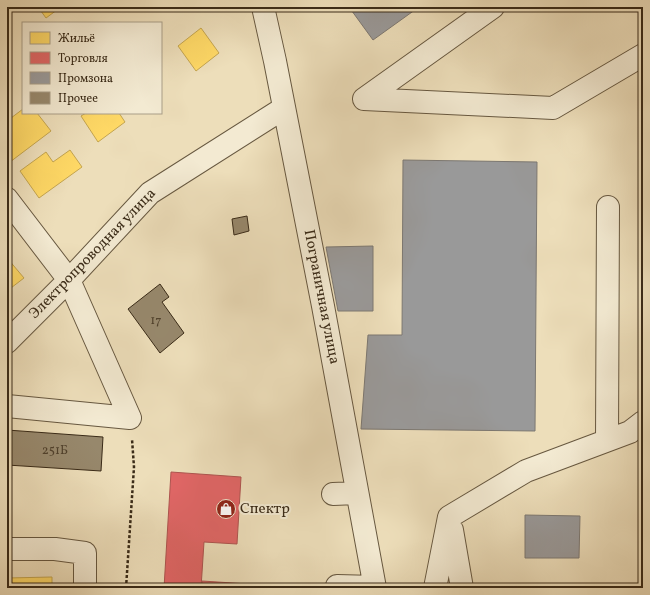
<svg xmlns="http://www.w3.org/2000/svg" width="650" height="595" viewBox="0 0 650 595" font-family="Vollkorn,serif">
  <rect width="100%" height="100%" fill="#eddeba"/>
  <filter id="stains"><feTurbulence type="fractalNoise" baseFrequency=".005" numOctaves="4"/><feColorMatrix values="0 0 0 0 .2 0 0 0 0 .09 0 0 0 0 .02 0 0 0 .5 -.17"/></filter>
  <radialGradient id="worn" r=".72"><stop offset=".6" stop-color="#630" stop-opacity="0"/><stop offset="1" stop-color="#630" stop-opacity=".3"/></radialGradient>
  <path fill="#ffd966" stroke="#c4a54f" d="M 38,7 L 61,7 L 46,18 Z
    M 201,28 L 219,53 L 196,71 L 178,46 Z
    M 23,109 L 23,113 L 37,113 L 51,131 L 10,162 L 7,157 L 7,121 Z
    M 86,113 L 119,113 L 125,122 L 98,142 L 81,116 Z
    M 70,150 L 82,167 L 39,198 L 20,171 L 46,152 L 53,162 Z
    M 8,259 L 24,278 L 7,291 L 7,261 Z
    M 52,577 L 52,588 L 7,588 L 7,578 Z"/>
  <path fill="#e06666" stroke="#ae544f" d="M 171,472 L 241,477 L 237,544 L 204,542 L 201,588 L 164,588 Z
    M 202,581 L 279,586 L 279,588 L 202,588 Z"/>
  <path fill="#999" stroke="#7c7872" d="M 349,7 L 419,7 L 373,40 Z
    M 637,7 L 643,7 L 643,16 Z
    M 403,160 L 537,162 L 535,431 L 361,429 L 368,335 L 402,335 Z
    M 373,246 L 373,311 L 338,311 L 326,247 Z
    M 525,515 L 580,516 L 579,558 L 525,558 Z"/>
  <path fill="#97886c" stroke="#3a2b18" d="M 247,216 L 249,231 L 234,235 L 232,219 Z
    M 160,284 L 169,297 L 162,302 L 184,333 L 160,353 L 128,309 Z
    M 7,430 L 103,437 L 101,471 L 7,465 Z"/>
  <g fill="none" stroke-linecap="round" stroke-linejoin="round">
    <g stroke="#675840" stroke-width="24">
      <path id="minor" d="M 263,7 L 275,61 L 323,306 L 375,588
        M 493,7 L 364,99 L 553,108 L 643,55
        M 7,199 L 69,280 L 130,418 L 7,406
        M 7,342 L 69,280 L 150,193 L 284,108
        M 607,440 L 608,207
        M 333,494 L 357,493
        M 452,530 L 462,588
        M 7,549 L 55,549 L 85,553 L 85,588
        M 337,586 L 375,587
        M 435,588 L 449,517 L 526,471 L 630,432 L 643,422"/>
    </g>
    <path stroke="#3a2b18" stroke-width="2.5" stroke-dasharray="3 2" stroke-linecap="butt" d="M 126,588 L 134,467 L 132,439"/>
    <use href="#minor" stroke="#f3ead2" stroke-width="22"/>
  </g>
  <defs>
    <g id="shop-disc" transform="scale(1)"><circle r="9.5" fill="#8f2418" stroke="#f3ead2"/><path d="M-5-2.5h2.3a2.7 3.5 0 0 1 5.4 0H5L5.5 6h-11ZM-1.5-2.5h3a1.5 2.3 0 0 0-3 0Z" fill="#fff"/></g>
  </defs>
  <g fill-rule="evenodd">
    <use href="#shop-disc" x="226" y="509"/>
  </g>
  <g text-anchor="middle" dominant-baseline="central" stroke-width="4" stroke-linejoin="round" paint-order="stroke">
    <g font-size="13" fill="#51422d">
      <text x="156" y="321">17</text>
      <text x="55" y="451">251Б</text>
    </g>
    <g font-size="15" fill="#3a2b18" stroke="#f3ead2">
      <text transform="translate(93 254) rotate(-46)">Электропроводная улица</text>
      <text transform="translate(321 297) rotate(79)">Пограничная улица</text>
    </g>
    <g font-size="15" fill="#3a2b18" stroke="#f3ead2" text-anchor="start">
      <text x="240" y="509">Спектр</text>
    </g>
  </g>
  <rect width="650" height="595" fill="none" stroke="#eddeba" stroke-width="24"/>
  <rect x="8" y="8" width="634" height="579" fill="none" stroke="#3a2b18" stroke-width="2"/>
  <rect x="12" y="12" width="626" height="571" fill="none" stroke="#3a2b18"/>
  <rect x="22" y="22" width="140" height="92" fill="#f3ead2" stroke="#a99e88"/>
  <rect x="30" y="32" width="20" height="12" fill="#ffd966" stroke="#a99e88"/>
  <text x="58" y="42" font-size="12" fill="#3a2b18">Жильё</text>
  <rect x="30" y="52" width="20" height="12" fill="#e06666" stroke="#a99e88"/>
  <text x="58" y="62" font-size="12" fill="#3a2b18">Торговля</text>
  <rect x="30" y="72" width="20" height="12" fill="#999999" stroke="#a99e88"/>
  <text x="58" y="82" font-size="12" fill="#3a2b18">Промзона</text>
  <rect x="30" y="92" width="20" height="12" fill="#97886c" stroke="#a99e88"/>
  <text x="58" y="102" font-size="12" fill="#3a2b18">Прочее</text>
  <rect width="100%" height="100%" filter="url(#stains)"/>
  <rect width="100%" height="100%" fill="url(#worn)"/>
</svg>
